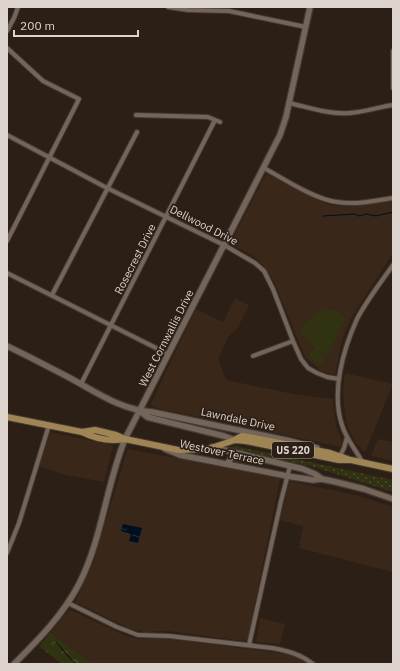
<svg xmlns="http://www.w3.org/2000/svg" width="400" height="671" viewBox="0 0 400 671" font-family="'IBM Plex Sans',sans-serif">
  <defs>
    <pattern id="grass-dots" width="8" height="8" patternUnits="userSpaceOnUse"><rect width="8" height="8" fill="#313212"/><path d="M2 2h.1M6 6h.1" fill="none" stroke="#4e4f33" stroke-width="1.8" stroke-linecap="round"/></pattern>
    <pattern id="forest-crowns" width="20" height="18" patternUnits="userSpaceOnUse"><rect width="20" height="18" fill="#313212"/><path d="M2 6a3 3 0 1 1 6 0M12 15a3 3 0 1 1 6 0" fill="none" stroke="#4e4f33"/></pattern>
    <pattern id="water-ripples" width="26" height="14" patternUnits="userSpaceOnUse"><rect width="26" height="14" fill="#000e1f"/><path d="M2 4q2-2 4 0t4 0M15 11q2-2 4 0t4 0" fill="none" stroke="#25303e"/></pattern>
  </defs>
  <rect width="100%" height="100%" fill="#2c1f16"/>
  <path fill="#39271a" d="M 266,174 L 327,204 L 339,206 L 393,202 L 393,253 L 351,318 L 342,340 L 335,375 L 321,371 L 305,357 L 274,282 L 263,265 L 252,255 L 230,244 Z
    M 235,298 L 249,305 L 237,329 L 228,337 L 218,359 L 226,380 L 293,394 L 333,399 L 336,425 L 342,442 L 341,447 L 152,407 L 151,403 L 196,309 L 223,322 Z
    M 345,373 L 393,384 L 365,452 L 355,442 L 347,425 L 344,404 L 343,388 Z
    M 50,432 L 112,445 L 113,446 L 104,482 L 66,475 L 39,466 Z
    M 378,439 L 393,442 L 393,461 L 371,456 Z
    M 129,449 L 280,479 L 248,638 L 246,640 L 244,641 L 168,631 L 144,632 L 131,629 L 75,602 L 93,564 L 125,457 L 127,450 Z
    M 289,481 L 356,495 L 393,507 L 393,572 L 299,548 L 303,526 L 280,520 Z
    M 71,610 L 126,636 L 138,639 L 168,639 L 281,653 L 292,655 L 308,664 L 93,664 L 69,647 L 51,632 L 68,611 Z
    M 260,618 L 285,624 L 280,644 L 257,642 L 256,641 Z"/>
  <path fill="url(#grass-dots)" d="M 235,446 L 393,480 L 393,492 L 311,466 L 228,448 Z"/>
  <path fill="url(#forest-crowns)" d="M 51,632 L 69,647 L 93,664 L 62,664 L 39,646 Z"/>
  <path fill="#313212" d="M 325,309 C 333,309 340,313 346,318 L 329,354 L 325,355 L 317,349 L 326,360 L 318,366 L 308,354 L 316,348 L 300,332 C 305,322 315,313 325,309 Z"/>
  <path fill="url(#water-ripples)" d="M 123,524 L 142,528 L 138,543 L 129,541 L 131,534 L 121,531 Z"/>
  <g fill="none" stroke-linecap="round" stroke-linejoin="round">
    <path stroke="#000e1f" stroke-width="1" d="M 323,216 L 355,214 L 359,216 L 366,214 L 376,216 L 393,212
      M 56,642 L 75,664"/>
    <g stroke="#443a33" stroke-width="6">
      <path id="street" d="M 168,7 L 188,10 L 229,11 L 306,27
        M 7,31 L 14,18 L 18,7
        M 7,48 L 43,81 L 79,99 L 7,241
        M 393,51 L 393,88
        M 289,103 C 308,107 330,115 350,113 C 364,112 379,107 393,105
        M 136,115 L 208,117 L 220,122
        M 7,135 L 107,188 L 224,245 L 255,263 L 264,271 L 273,289 L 293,341 L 301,359 L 308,368 L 317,373 L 327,377 L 339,379
        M 264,168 C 284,179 314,199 337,202 C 355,205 375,201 393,198
        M 7,273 L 168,354
        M 52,295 L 137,132
        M 253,356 L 293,341
        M 81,384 L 215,120
        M 340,456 L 344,448 L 347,437
        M 363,463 C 356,450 346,439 342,425 C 331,392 343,350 357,319 C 367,300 381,282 393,265
        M 7,553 L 19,523 L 49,425
        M 68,603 L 117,627 L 138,635 L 169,636 L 272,648 C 288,651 300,654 313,664
        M 249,645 L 281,501 L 290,466"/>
    </g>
    <g stroke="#443a33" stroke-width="8">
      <path id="secondary" d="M 7,346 C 28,356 49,367 70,378 C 96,392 121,410 152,412 L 290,441 L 317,448
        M 140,411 L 147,417 L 224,436 L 235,440
        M 212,447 L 303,469 L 315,474 L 322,479
        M 165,449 L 180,455 L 287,476 L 313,480 L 322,479 L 336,482 L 364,489 L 393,499
        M 227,464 L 232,457 L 244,458
        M 14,664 C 39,639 63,615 79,584 C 102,539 106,486 125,439 L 280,135 L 286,117 L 310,7"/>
    </g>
    <g stroke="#443a33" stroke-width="8">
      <path id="primary" d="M 7,417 L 82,432 C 96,439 109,442 125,439
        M 82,432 L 95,430 L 116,435 L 125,439 L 178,450 L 208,449 L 235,440 L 246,441 L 339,460 L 351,460 L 393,469
        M 236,439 L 242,436 L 254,438 L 330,453 L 348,459"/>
    </g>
    <use href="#street" stroke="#74655a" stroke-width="4"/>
    <use href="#secondary" stroke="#74655a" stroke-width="5.5"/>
    <use href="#primary" stroke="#9f8553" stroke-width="6"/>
  </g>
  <g text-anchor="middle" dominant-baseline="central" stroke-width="3.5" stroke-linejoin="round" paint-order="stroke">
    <rect fill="#2c1f16" stroke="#a79e96" stroke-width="1" x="272" y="442" width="42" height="16" rx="3"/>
    <g font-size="10" font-weight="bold" fill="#dcd4cd">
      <text x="293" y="450">US 220</text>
    </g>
    <g font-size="11" fill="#dcd4cd" stroke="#2c1f16">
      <text transform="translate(204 225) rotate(27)">Dellwood Drive</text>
      <text transform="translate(135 259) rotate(-63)">Rosecrest Drive</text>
      <text transform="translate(166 338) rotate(-63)">West Cornwallis Drive</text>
      <text transform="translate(238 419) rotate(12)">Lawndale Drive</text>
      <text transform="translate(222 452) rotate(12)">Westover Terrace</text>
    </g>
  </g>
  <rect width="400" height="671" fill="none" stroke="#dcd4cd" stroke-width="16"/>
  <path d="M14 30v6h124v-6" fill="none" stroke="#dcd4cd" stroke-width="2"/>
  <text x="20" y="30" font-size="12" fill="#dcd4cd" stroke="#2c1f16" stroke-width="3" paint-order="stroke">200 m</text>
</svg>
